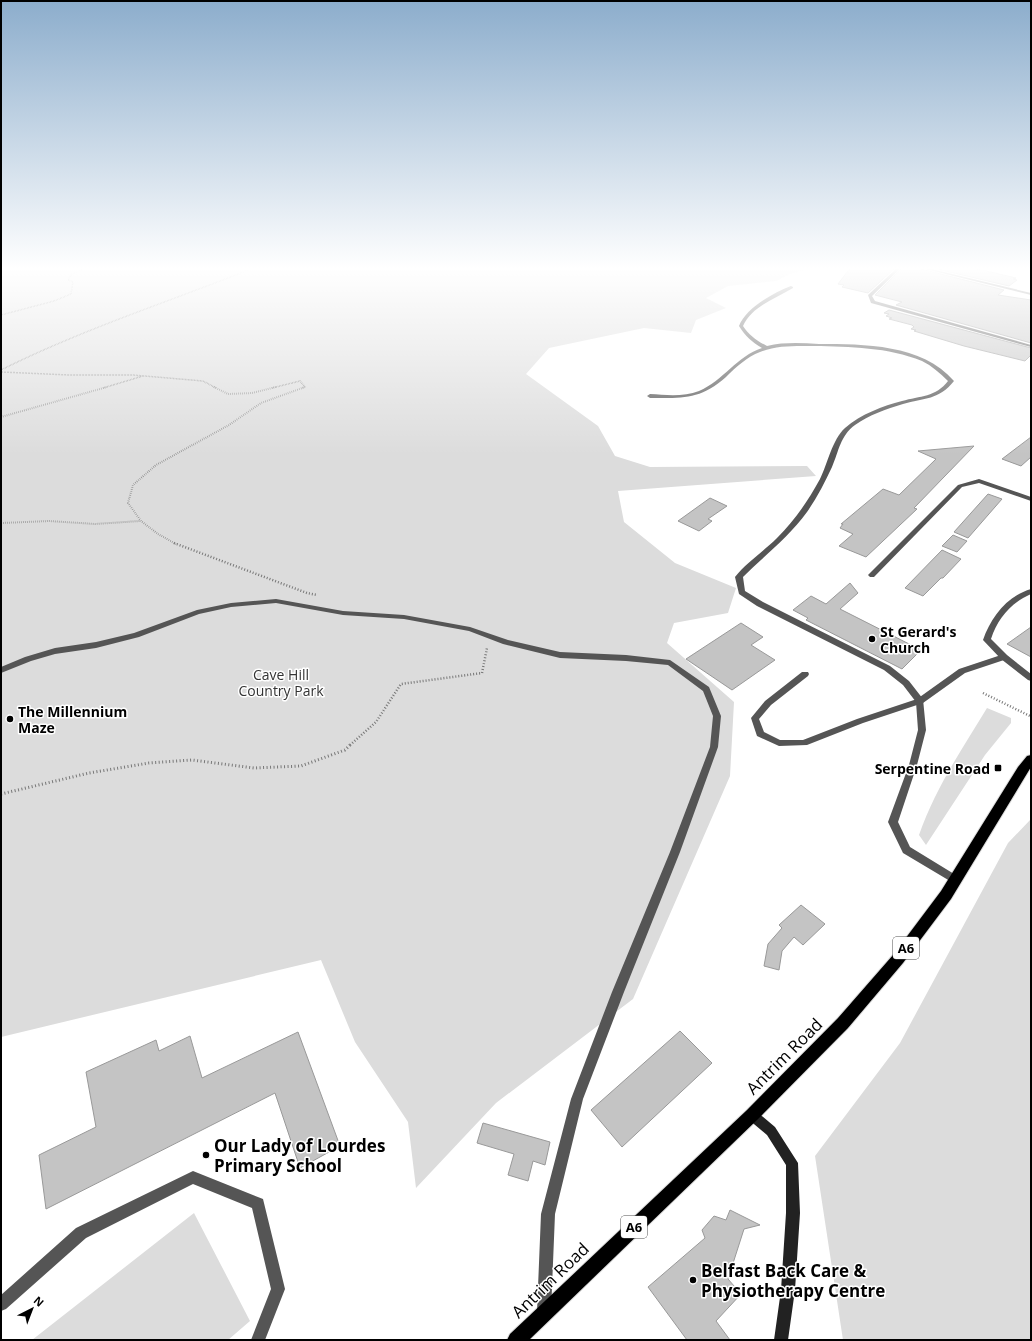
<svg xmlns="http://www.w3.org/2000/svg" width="1032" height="1341" viewBox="0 0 1032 1341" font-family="'Open Sans',sans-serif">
  <rect width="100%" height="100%" fill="#fff"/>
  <path fill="#dcdcdc" d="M 1,267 L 815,267 L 790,274 L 776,281 L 728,286 L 706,298 L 726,308 L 696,320 L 691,333 L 644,328 L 549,348 L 526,374 L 598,426 L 615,456 L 650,467 L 807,466 L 816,476 L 618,491 L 624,522 L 675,563 L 736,588 L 728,613 L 674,623 L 667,643 L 734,702 L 730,776 L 633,999 L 496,1103 L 416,1188 L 408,1122 L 355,1042 L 321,960 L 1,1037 Z
    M 987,708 L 1011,718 L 1011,723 L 985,755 L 926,845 L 919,835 C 935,789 962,749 987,708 Z
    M 1031,819 L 1031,1340 L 843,1340 L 815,1156 L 900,1043 L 1008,843 Z
    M 194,1213 L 250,1321 L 228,1340 L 32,1340 Z"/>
  <path fill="#c4c4c4" stroke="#999" d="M 851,267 L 896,267 L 868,293 L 842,287 L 844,285 L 838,284 Z
    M 903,267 L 916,267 L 917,268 L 1004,290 L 998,295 L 1031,300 L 1031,343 L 896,305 L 902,302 L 875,295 Z
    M 929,267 L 969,267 L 1016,278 L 1013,279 L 1017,280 L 1009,286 Z
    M 889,310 L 1031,348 L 1031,355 L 1025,361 L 964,346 L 914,331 L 916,330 L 911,329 L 914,327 L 912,325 L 889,319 L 892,318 L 886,316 L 889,314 L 884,313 Z
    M 1031,437 L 1031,457 L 1021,466 L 1002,459 Z
    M 974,446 L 914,508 L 917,509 L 866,557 L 839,546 L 853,534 L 840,528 L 843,524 L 841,524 L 883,489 L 899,495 L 936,459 L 918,451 Z
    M 988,494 L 1002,499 L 968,538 L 954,532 Z
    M 710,498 L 727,506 L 708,519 L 712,521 L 699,531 L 678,521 Z
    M 953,535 L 967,541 L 957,552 L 942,546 Z
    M 942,550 L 961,559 L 943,578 L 941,578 L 923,596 L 905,588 Z
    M 850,583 L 858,593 L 840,609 L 921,650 L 902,669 L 806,620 L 808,618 L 793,610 L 811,596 L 826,604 Z
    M 741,623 L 763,637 L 751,645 L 775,660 L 732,690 L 686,659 Z
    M 1031,627 L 1031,657 L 1007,644 Z
    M 801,905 L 825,924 L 803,945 L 794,937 L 782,951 L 779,970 L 764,966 L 768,944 L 782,928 L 779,925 Z
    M 680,1031 L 712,1063 L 622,1147 L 591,1110 Z
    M 298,1032 L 340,1146 L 300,1168 L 275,1093 L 46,1209 L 39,1155 L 96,1127 L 86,1072 L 156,1040 L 159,1051 L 190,1036 L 202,1078 Z
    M 483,1123 L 550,1142 L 545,1165 L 533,1161 L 528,1181 L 508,1175 L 514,1154 L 477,1143 Z
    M 730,1210 L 760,1225 L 744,1229 L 728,1279 L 741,1294 L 716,1321 L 730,1340 L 687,1340 L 648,1287 L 705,1238 L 702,1230 L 714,1216 L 726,1220 Z"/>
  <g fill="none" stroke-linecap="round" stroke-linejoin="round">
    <g stroke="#dbdbdb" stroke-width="2">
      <path id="primary" d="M 1031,755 L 1031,767 L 951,899 L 903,963 L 848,1028 L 757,1120 L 529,1340 L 507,1340 L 510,1334 L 747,1110 L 838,1018 L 893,955 L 941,891 L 1018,767 L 1027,756 Z"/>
    </g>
    <path stroke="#777" stroke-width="1.5" stroke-dasharray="0.5 1" stroke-linecap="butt" d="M 1,315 L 54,301 L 71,294 L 73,282 L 68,280 L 72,274 L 88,267
      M 1,370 C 83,329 171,301 256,267
      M 1,372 L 69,375 L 133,375 L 203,381 L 216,388
      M 103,388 L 143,376
      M 272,388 L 300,381 L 305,387 L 302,388"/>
    <path stroke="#777" stroke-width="2" stroke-dasharray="0.5 1.5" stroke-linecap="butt" d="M 214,387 L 228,394 L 252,393 L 276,387
      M 1,417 L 107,387
      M 1,523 L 49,521 L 95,524 L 140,521
      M 176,544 L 158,534 L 141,521 L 128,503 L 133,485 L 156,465 L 229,425 L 261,403 L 305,387"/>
    <path stroke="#777" stroke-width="2.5" stroke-dasharray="1 2" stroke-linecap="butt" d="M 174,543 L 307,593 L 317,595
      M 983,693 L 1030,716
      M 350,745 L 376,722 L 401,684 L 482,673 L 487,648"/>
    <path stroke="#777" stroke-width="3" stroke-dasharray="1 2.5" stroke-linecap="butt" d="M 1,794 L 89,773 L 149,763 L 192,760 L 254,768 L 301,766 L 345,750 L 351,744"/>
    <path fill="#555" fill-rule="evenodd" d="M 276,599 L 343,611 L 404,615 L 470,627 L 508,640 L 560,652 L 626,655 L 670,660 L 709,687 L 721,716 L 718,747 L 680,852 L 624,992 L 583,1099 L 555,1214 L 551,1312 L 549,1317 L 544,1319 L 539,1317 L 537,1312 L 541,1214 L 571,1099 L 612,992 L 670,852 L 710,747 L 713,716 L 703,691 L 668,665 L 626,661 L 560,658 L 503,644 L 469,631 L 404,619 L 343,615 L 276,603 L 231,607 L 199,614 L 139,637 L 96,648 L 55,654 L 31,661 L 1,673 L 1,667 L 25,657 L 55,648 L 96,642 L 134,633 L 197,610 L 231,603 Z
      M 1004,654 L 1008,657 L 1007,659 L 965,673 L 923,703 L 863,723 L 807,745 L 779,746 L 757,736 L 751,718 L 765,701 L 802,672 L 808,672 L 809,674 L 808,676 L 771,705 L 759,719 L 764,732 L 780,740 L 803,740 L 857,719 L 917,699 L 959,669 Z
      M 193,1171 L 263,1199 L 285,1289 L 265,1340 L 251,1340 L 271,1289 L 252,1208 L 193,1184 L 86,1238 L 6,1309 L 1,1311 L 1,1295 L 76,1228 Z"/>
    <path fill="#555" fill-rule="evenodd" d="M 898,267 L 902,267 L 872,296 L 875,301 L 1031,345 L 1031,347 L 871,303 L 868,295 Z
      M 917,267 L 923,267 L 1031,293 L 1031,295 Z
      M 791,286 L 793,287 L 793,288 C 775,299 752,306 743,326 C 749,335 757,341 767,346 C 784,342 801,343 819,344 C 864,344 922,344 954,381 C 939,400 924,398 903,404 C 886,409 869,415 855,425 C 840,436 839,451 832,467 C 825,482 817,498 807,512 C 789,537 764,556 743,577 L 745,591 L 763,602 L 890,666 L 909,681 L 923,699 L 926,730 L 917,765 L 898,822 L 910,847 L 959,877 L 960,880 L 959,883 L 955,884 L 903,853 L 888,822 L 909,765 L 918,730 L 916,702 L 903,685 L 884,670 L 757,606 L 739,594 L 735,577 C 747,562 764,551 777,538 C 795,520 808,501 820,479 C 828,463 832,440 845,428 C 861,414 883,406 902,401 C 920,396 936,397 948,381 C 940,373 932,366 922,361 C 888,347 850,347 814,346 C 796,346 777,345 760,352 C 747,357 736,367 726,377 C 700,400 683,398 650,398 L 647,396 L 650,394 C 666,395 684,397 699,391 C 723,381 737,356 762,348 C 752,342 745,336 739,326 C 746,308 773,293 791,286 Z
      M 979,479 L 1031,497 L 1031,501 L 979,483 L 962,487 L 874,577 L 870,577 L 868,575 L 958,485 Z
      M 1031,589 L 1031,594 C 1011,603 998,618 991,639 L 1007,655 L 1031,674 L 1031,681 L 1028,680 L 1001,659 L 983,640 C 991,617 1007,596 1031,589 Z"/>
    <path fill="#222" fill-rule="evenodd" d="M 752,1109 L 756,1111 L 775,1127 L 798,1163 L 800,1213 L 795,1290 L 788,1340 L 774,1340 L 781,1290 L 786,1213 L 786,1165 L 767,1135 L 748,1119 L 746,1115 L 748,1111 Z"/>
    <use href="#primary" fill="#000" fill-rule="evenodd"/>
  </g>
  <linearGradient id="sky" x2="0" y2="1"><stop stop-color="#8cadcc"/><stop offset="0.59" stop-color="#fff"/><stop offset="1" stop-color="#fff" stop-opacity="0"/></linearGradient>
  <rect width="1032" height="455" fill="url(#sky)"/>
  <g fill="#000" stroke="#fff" stroke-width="1.5">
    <circle cx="872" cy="639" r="4"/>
    <circle cx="10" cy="719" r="4"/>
    <rect x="994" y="764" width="8" height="8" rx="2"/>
    <circle cx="206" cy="1155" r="4"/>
    <circle cx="693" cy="1280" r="4"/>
  </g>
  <g text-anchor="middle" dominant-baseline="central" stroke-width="3" stroke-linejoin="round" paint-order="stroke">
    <g fill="#fff" stroke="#4c4c4c" stroke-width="1">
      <rect x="893" y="937" width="26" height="22" rx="3"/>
      <rect x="621" y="1216" width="26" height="22" rx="3"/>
    </g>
    <g font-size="13" font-weight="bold" fill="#000">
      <text x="906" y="948">A6</text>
      <text x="634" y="1227">A6</text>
    </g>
    <g font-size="14" font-weight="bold" fill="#000" stroke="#fff" text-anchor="start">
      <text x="880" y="631">St Gerard's<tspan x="880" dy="16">Church</tspan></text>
      <text x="18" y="711">The Millennium<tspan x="18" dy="16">Maze</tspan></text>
      <text x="990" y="768" text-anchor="end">Serpentine Road</text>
    </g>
    <g font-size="14" fill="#333" stroke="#fff">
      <text x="281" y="674">Cave Hill<tspan x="281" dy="16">Country Park</tspan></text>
    </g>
    <g font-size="17" fill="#000" stroke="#fff">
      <text transform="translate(784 1056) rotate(-45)">Antrim Road</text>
      <text transform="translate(550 1280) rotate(-44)">Antrim Road</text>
    </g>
    <g font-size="17" font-weight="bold" fill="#000" stroke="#fff" text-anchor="start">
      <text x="214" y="1145">Our Lady of Lourdes<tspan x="214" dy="20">Primary School</tspan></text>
      <text x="701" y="1270">Belfast Back Care &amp;<tspan x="701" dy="20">Physiotherapy Centre</tspan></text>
    </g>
  </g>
  <rect width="1032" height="1341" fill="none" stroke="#000000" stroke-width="4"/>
  <g transform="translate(32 1309) rotate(42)" stroke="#ffffff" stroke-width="3" paint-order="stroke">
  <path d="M0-3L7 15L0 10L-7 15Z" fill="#000000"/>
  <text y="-6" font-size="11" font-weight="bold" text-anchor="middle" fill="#000000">N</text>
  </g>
</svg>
